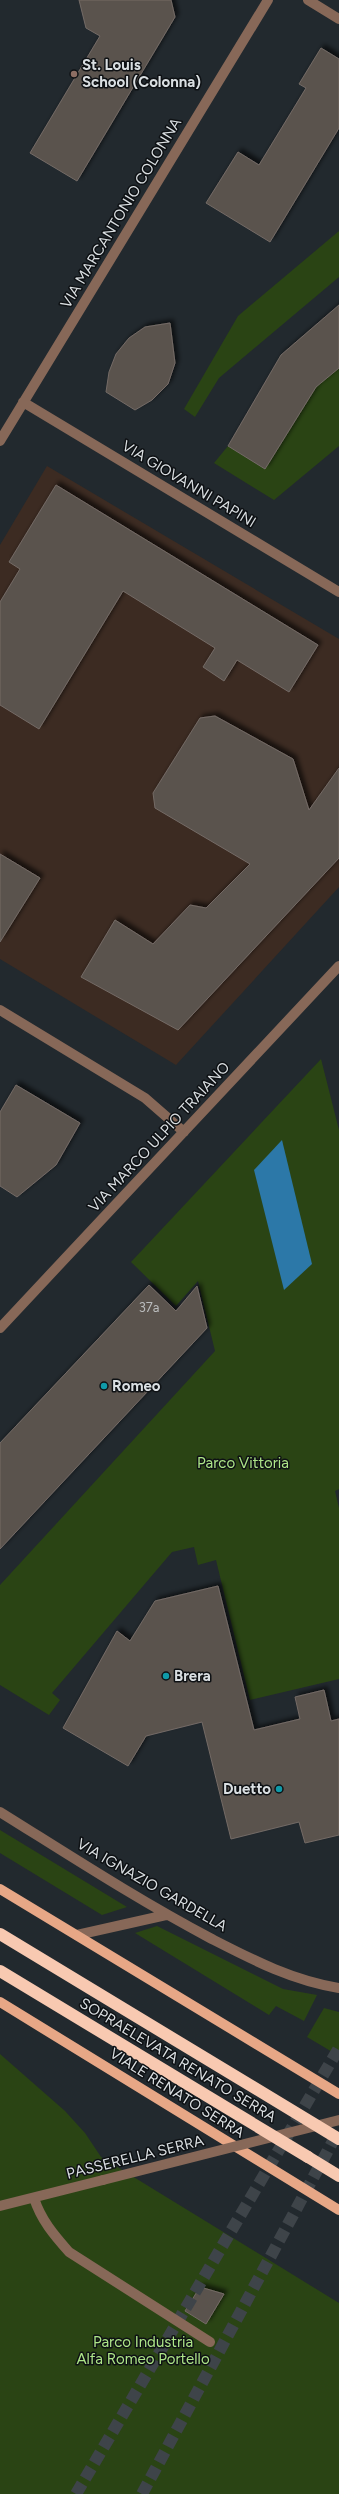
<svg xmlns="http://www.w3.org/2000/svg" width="339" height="2494" viewBox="0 0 339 2494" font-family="Figtree,sans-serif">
  <defs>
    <filter id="shadow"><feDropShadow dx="3.5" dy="-3.5" stdDeviation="2" flood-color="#0009"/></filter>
  </defs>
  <rect width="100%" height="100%" fill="#22292e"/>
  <path fill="#3c2b22" d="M 47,466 L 339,639 L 339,887 L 176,1065 L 0,959 L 0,545 Z"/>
  <path fill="#2a4414" d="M 339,231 L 339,277 L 219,378 L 195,417 L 184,409 L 238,316 Z
    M 339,368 L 339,446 L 274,500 L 214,463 L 228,446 L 265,469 L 316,387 Z
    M 321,1059 L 339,1130 L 339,1489 L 335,1491 L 339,1508 L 339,1679 L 250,1700 L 216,1560 L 198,1565 L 194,1547 L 172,1552 L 52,1693 L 60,1700 L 49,1715 L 0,1685 L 0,1585 L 215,1351 L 198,1281 L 176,1306 L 131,1262 Z
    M 0,1830 L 127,1907 L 102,1915 L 0,1853 Z
    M 157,1926 L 283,1989 L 317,1995 L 304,2021 L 276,2006 L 269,2015 L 135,1933 Z
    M 324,2008 L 339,2012 L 339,2056 L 307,2037 Z
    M 0,2054 L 65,2111 L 85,2133 L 101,2157 L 339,2303 L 339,2494 L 0,2494 Z"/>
  <path fill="#2c78a8" d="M 282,1140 L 312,1264 L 284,1290 L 254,1170 Z"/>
  <path fill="#5a524d" stroke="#746b66" filter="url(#shadow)" d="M 79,0 L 171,0 L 175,17 L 77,181 L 30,153 L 100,36 L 86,28 Z
    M 321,48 L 339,59 L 339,128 L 270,242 L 206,203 L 238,152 L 259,165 L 306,88 L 299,84 Z
    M 339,305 L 339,368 L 316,387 L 265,469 L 228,446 L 281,355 Z
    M 170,323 L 175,363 L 168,384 L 152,400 L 135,410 L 106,392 L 109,372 L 116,354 L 129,338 L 145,327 Z
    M 56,485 L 318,645 L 289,692 L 237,660 L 224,681 L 203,667 L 215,648 L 123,591 L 39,729 L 0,705 L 0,602 L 20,569 L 9,562 Z
    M 215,716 L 293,759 L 309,810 L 339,768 L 339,858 L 178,1030 L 81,977 L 115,920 L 153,944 L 190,905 L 206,908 L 250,864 L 155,808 L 153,793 L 200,718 Z
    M 0,854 L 40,878 L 0,942 Z
    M 16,1085 L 80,1123 L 56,1165 L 17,1197 L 0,1186 L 0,1112 Z
    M 149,1285 L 176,1311 L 197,1286 L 207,1328 L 0,1549 L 0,1443 Z
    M 218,1586 L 254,1730 L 300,1719 L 295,1697 L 324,1690 L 331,1721 L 339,1719 L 339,1835 L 305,1843 L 299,1822 L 231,1839 L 202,1722 L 146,1736 L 128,1766 L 63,1728 L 117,1631 L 130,1641 L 155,1601 Z
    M 200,2287 L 224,2294 L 206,2324 L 185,2311 Z"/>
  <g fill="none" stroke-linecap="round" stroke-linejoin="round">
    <path stroke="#3e4449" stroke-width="12" stroke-dasharray="12 6" stroke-linecap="butt" d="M 76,2494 L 339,2048
      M 142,2494 L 339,2130"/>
    <path stroke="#876858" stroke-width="10" d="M 308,0 L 339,19
      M 23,402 L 339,592
      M 0,441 L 268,0
      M 0,1010 L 145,1098 L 184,1132
      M 0,1328 L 339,966
      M 0,1812 C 69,1855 138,1900 210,1938 C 253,1960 291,1980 339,1988
      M 77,1935 L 166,1915
      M 34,2198 C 41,2220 54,2235 69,2252 L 210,2342
      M 0,2206 L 103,2180"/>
    <path stroke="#e7a786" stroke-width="10" d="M 0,1889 L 339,2094
      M 0,2002 L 339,2210"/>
    <path stroke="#f8c9b1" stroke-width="12" d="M 308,2157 L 339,2176"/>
    <path stroke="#876858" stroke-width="10" d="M 103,2180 L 339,2120"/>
    <path stroke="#f8c9b1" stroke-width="12" d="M 0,1934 L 339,2139
      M 0,1971 L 308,2157"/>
  </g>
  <circle fill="#8d6e63" stroke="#0e1114" stroke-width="1.5" cx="74" cy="74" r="4"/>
  <g fill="#0f9aa8" stroke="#0e1114" stroke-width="1.5">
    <circle cx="104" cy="1386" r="4"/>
    <circle cx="166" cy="1676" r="4"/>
    <circle cx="279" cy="1789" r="4"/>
  </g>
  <g text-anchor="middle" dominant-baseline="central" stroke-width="3" stroke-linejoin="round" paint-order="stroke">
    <g font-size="13" fill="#babcbd">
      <text x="149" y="1307">37a</text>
    </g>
    <g font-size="15" font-weight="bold" fill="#dadfe2" stroke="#0e1114" text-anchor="start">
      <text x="82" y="65">St. Louis<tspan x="82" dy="17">School (Colonna)</tspan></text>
      <text x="112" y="1386">Romeo</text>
      <text x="174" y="1676">Brera</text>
      <text x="271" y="1789" text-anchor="end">Duetto</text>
    </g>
    <g font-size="15" fill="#dadfe2" stroke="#0e1114">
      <text transform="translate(121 213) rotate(-59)">VIA MARCANTONIO COLONNA</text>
      <text transform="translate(189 484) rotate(31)">VIA GIOVANNI PAPINI</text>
      <text transform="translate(159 1137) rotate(-47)">VIA MARCO ULPIO TRAIANO</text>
      <text transform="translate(152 1885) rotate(30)">VIA IGNAZIO GARDELLA</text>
      <text transform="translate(178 2060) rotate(31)">SOPRAELEVATA RENATO SERRA</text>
      <text transform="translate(177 2093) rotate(32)">VIALE RENATO SERRA</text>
      <text transform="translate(135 2157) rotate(-14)">PASSERELLA SERRA</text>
    </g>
    <g font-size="15" fill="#ade588" stroke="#0e1114">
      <text x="243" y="1463">Parco Vittoria</text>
      <text x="143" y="2342">Parco Industria<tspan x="143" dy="17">Alfa Romeo Portello</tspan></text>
    </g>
  </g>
</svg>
